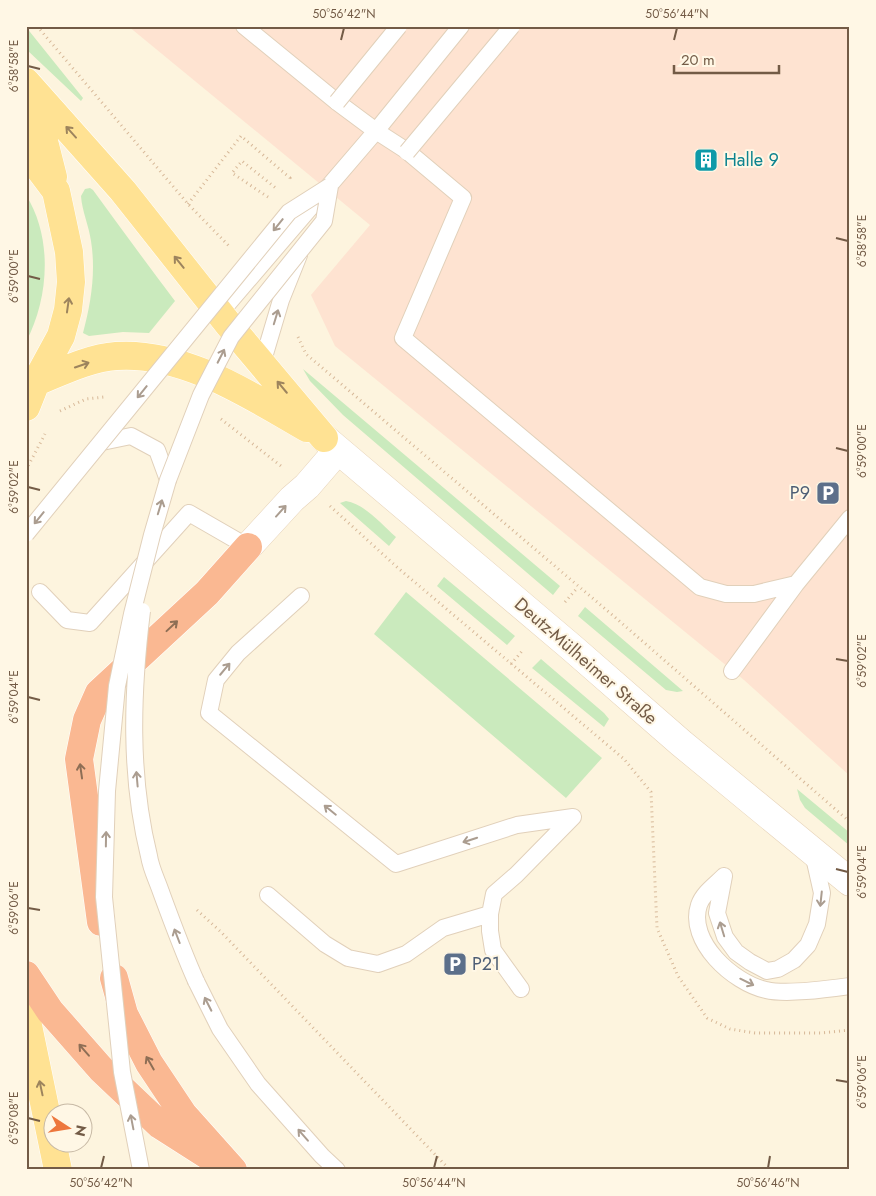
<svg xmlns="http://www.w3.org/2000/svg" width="876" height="1196" viewBox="0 0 876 1196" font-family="Jost,sans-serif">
  <rect width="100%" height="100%" fill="#fdf4de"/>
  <path fill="#fee3d1" d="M 128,26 L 850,26 L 850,776 L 744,680 L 335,346 L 311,295 L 370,225 Z"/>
  <path fill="#caeabd" d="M 26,27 L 83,98 L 81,101 L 26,49 Z
    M 90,188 L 93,190 C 120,227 147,264 175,301 L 149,333 L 123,332 L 89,336 L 83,333 C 91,303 96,272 91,241 C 89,226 82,211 81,196 L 85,189 Z
    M 26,195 C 53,238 49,298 26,342 Z
    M 303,369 L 560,586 L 553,595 L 343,415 L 310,381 Z
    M 346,501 C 365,504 382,525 396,537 L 389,546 L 340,503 Z
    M 444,577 L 515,636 L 507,645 L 437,586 Z
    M 406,592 L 602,758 L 566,798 L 374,634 Z
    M 585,607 L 683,691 L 677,692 L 666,690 L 578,616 Z
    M 541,659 L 604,713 L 609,719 L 604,727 L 532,668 Z
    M 797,789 L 850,833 L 850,846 L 805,808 L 800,800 Z"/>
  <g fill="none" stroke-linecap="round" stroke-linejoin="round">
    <g stroke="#e1d0ba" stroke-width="18">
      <path id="lane" d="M 244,26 L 337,102 L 376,131 L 407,151 L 463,198 L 403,338 L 700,587 L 726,594 L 754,594 L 796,584
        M 220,313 L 376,131 L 461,26
        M 262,364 L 281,300 L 299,255
        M 102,442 L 131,436 L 157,450 L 168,480
        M 40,592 L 67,620 L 90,623 L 189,513 L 248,547
        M 301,596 L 238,653 L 216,680 L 209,713 L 396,864 L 517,825 L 573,817
        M 732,671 L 796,584 L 850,518
        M 724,876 L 717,913 L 725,937 L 736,952 L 750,962 L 767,971 L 778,969 L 794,960 L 808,945 L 817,924 L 822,893 L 813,853
        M 724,876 C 715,885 703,893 699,905 C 687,941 733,983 766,990 C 786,995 828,989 850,986
        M 268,895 L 325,944 L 348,958 L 378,964 L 406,954 L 443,928 L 490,914
        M 196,981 L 220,1029 L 258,1084 L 322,1156 L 337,1170
        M 521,989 L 493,950 L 490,931 L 490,914 L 494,894 L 516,875 L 573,817"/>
    </g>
    <g stroke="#e6d2b8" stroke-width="29">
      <path id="secondary" d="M 324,438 L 571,647 L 681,743 L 850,882
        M 248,547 L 292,499 L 307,486 L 338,450"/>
    </g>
    <g stroke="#fff" stroke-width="29">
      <path id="primary" d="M 26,82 L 123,191 L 229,325 L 324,438
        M 31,90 L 53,177
        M 26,151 L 56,191 L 69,252 L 71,282 L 68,310 L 61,336 L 36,382 L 29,387
        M 26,407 L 36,382 C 61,372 89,358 116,356 C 184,351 251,396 307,428
        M 26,1016 L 58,1170"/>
    </g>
    <g stroke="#fff" stroke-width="29">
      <path id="highway" d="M 101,922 L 79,759 L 87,720 L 99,693 L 207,593 L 248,547
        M 26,975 L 50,1011 L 101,1069 L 160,1125 L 207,1155
        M 114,978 L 124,1014 L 149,1063 L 183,1114 L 233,1170"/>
    </g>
    <path stroke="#d7b898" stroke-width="3" stroke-dasharray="1 4" stroke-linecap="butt" d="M 37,26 L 188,204 L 229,246
      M 268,197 L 232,173 L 242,161 L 277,189
      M 188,204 L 241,136 L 290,178 L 289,179
      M 298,337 L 306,354 L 617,619 L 850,822
      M 60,411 L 86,399 L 104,397
      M 221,419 L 281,466
      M 26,470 L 45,434
      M 330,506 L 398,568 L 624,759 L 651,792 L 657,928 L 678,976 L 707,1018 L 730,1029 L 755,1033 L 821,1033 L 850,1030
      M 565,602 L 578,587
      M 511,664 L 523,650
      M 197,910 L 221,932 L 450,1170"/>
    <use href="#lane" stroke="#fff" stroke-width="16"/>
    <use href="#secondary" stroke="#fff" stroke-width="28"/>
    <use href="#primary" stroke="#ffe293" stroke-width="28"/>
    <use href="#highway" stroke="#fab892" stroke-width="28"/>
    <g stroke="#e1d0ba" stroke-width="18" stroke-linecap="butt">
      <path id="lane-bridge" d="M 337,102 L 399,26
        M 407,152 L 512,26
        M 26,534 L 289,212 L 330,186
        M 142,611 C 132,693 129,775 149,856 C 151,869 157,880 161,892 C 172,922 183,952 196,981
        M 141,1170 L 122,1072 L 104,897 L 107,791 L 117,686 L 132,614 L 152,535 L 168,480 L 201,395 L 231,337 L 324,221 L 330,186"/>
    </g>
    <use href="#lane-bridge" stroke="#fff" stroke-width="16"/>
  </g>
  <defs><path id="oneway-shaft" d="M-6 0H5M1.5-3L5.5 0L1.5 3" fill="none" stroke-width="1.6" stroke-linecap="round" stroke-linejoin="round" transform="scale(1.25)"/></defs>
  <g stroke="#9d845d">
    <use href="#oneway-shaft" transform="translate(71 132) rotate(-132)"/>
    <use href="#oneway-shaft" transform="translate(179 262) rotate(-129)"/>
    <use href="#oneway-shaft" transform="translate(68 305) rotate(-82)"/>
    <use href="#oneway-shaft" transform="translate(82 365) rotate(-19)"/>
    <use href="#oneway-shaft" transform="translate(282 387) rotate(-130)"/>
    <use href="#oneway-shaft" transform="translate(41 1088) rotate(-102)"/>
  </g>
  <g stroke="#ab9d90">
    <use href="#oneway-shaft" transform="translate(278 225) rotate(129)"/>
    <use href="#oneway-shaft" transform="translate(276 317) rotate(-73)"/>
    <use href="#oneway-shaft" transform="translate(221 356) rotate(-63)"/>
    <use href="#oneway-shaft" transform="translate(142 392) rotate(129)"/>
    <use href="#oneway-shaft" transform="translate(160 507) rotate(-73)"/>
    <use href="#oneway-shaft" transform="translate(281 511) rotate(-48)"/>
    <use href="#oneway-shaft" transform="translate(39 518) rotate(129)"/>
    <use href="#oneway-shaft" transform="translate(225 669) rotate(-50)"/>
    <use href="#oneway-shaft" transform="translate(137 779) rotate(-95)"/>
    <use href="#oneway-shaft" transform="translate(330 810) rotate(-141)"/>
    <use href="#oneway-shaft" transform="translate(106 839) rotate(-89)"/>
    <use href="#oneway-shaft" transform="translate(470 840) rotate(162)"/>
    <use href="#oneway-shaft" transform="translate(821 899) rotate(96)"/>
    <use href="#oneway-shaft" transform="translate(722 929) rotate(-107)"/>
    <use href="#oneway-shaft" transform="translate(177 936) rotate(-111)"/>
    <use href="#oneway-shaft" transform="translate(747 982) rotate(26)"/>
    <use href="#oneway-shaft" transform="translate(208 1004) rotate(-117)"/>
    <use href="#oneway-shaft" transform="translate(132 1122) rotate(-101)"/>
    <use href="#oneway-shaft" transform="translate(303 1135) rotate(-131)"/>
  </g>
  <g stroke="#8e6e55">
    <use href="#oneway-shaft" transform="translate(172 626) rotate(-43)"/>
    <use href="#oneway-shaft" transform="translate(81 771) rotate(-98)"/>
    <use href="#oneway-shaft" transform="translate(84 1050) rotate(-131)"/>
    <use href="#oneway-shaft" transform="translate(150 1063) rotate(-120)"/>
  </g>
  <path fill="none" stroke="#735b46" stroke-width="2" d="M 341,40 L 344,28M 674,40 L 677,28M 28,66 L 40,69M 836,238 L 848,241M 28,276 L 40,279M 836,448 L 848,451M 28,487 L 40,490M 836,659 L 848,661M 28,697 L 40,700M 836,869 L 848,872M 28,908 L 40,910M 836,1080 L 848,1082M 28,1118 L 40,1121M 101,1168 L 104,1156M 434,1168 L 437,1156M 768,1168 L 770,1156"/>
  <defs>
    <g id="building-square" transform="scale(1.25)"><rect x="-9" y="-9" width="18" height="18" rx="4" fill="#0f9aa8" stroke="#fff7e5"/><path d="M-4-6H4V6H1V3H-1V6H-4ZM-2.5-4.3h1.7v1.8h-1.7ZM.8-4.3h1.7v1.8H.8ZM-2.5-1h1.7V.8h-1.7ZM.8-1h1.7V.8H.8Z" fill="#fff"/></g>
    <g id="parking-square" transform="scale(1.25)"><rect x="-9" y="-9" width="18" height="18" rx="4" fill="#5c6f8a" stroke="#fff7e5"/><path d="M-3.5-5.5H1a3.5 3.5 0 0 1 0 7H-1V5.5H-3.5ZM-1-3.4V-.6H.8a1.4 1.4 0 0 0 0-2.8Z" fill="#fff"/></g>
  </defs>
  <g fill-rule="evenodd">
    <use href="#building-square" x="706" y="160"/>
    <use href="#parking-square" x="828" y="493"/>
    <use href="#parking-square" x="455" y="964"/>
  </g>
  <g text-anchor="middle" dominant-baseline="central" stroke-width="4" stroke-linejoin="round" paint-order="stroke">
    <g font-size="18" fill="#0d838f" stroke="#fff7e5" text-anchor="start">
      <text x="724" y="160">Halle 9</text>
    </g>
    <g font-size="18" fill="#4e5e75" stroke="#fff7e5" text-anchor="end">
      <text x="810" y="493">P9</text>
      <text x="472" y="964" text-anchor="start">P21</text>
    </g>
    <g font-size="18" fill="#735b46" stroke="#fff7e5">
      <text transform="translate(586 661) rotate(41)">Deutz-Mülheimer Straße</text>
    </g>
  </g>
  <rect width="876" height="1196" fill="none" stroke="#fff7e5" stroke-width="55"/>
  <g transform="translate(68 1128) rotate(102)"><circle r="24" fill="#fff7e5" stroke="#c7b9a5"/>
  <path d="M0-4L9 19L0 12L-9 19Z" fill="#ed773d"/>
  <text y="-8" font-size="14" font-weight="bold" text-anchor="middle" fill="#735b46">N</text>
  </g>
  <path d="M674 65v8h105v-8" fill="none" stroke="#735b46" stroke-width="2.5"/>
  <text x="681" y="65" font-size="15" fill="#735b46" stroke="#fff7e5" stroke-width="4" paint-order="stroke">20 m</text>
  <rect x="28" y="28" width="820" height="1140" fill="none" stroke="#735b46" stroke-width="2"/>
  <g font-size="12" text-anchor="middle" fill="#735b46">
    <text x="344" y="18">50°56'42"N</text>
    <text x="677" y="18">50°56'44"N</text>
    <text transform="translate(14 66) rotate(-90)" y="4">6°58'58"E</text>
    <text transform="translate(862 241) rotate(-90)" y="4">6°58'58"E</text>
    <text transform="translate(14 276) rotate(-90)" y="4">6°59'00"E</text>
    <text transform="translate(862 451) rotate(-90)" y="4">6°59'00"E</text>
    <text transform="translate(14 487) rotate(-90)" y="4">6°59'02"E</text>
    <text transform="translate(862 661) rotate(-90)" y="4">6°59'02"E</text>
    <text transform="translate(14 697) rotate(-90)" y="4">6°59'04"E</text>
    <text transform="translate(862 872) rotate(-90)" y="4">6°59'04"E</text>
    <text transform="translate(14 908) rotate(-90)" y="4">6°59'06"E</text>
    <text transform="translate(862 1082) rotate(-90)" y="4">6°59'06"E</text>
    <text transform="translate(14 1118) rotate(-90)" y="4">6°59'08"E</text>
    <text x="101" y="1187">50°56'42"N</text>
    <text x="434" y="1187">50°56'44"N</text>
    <text x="768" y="1187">50°56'46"N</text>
  </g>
</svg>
